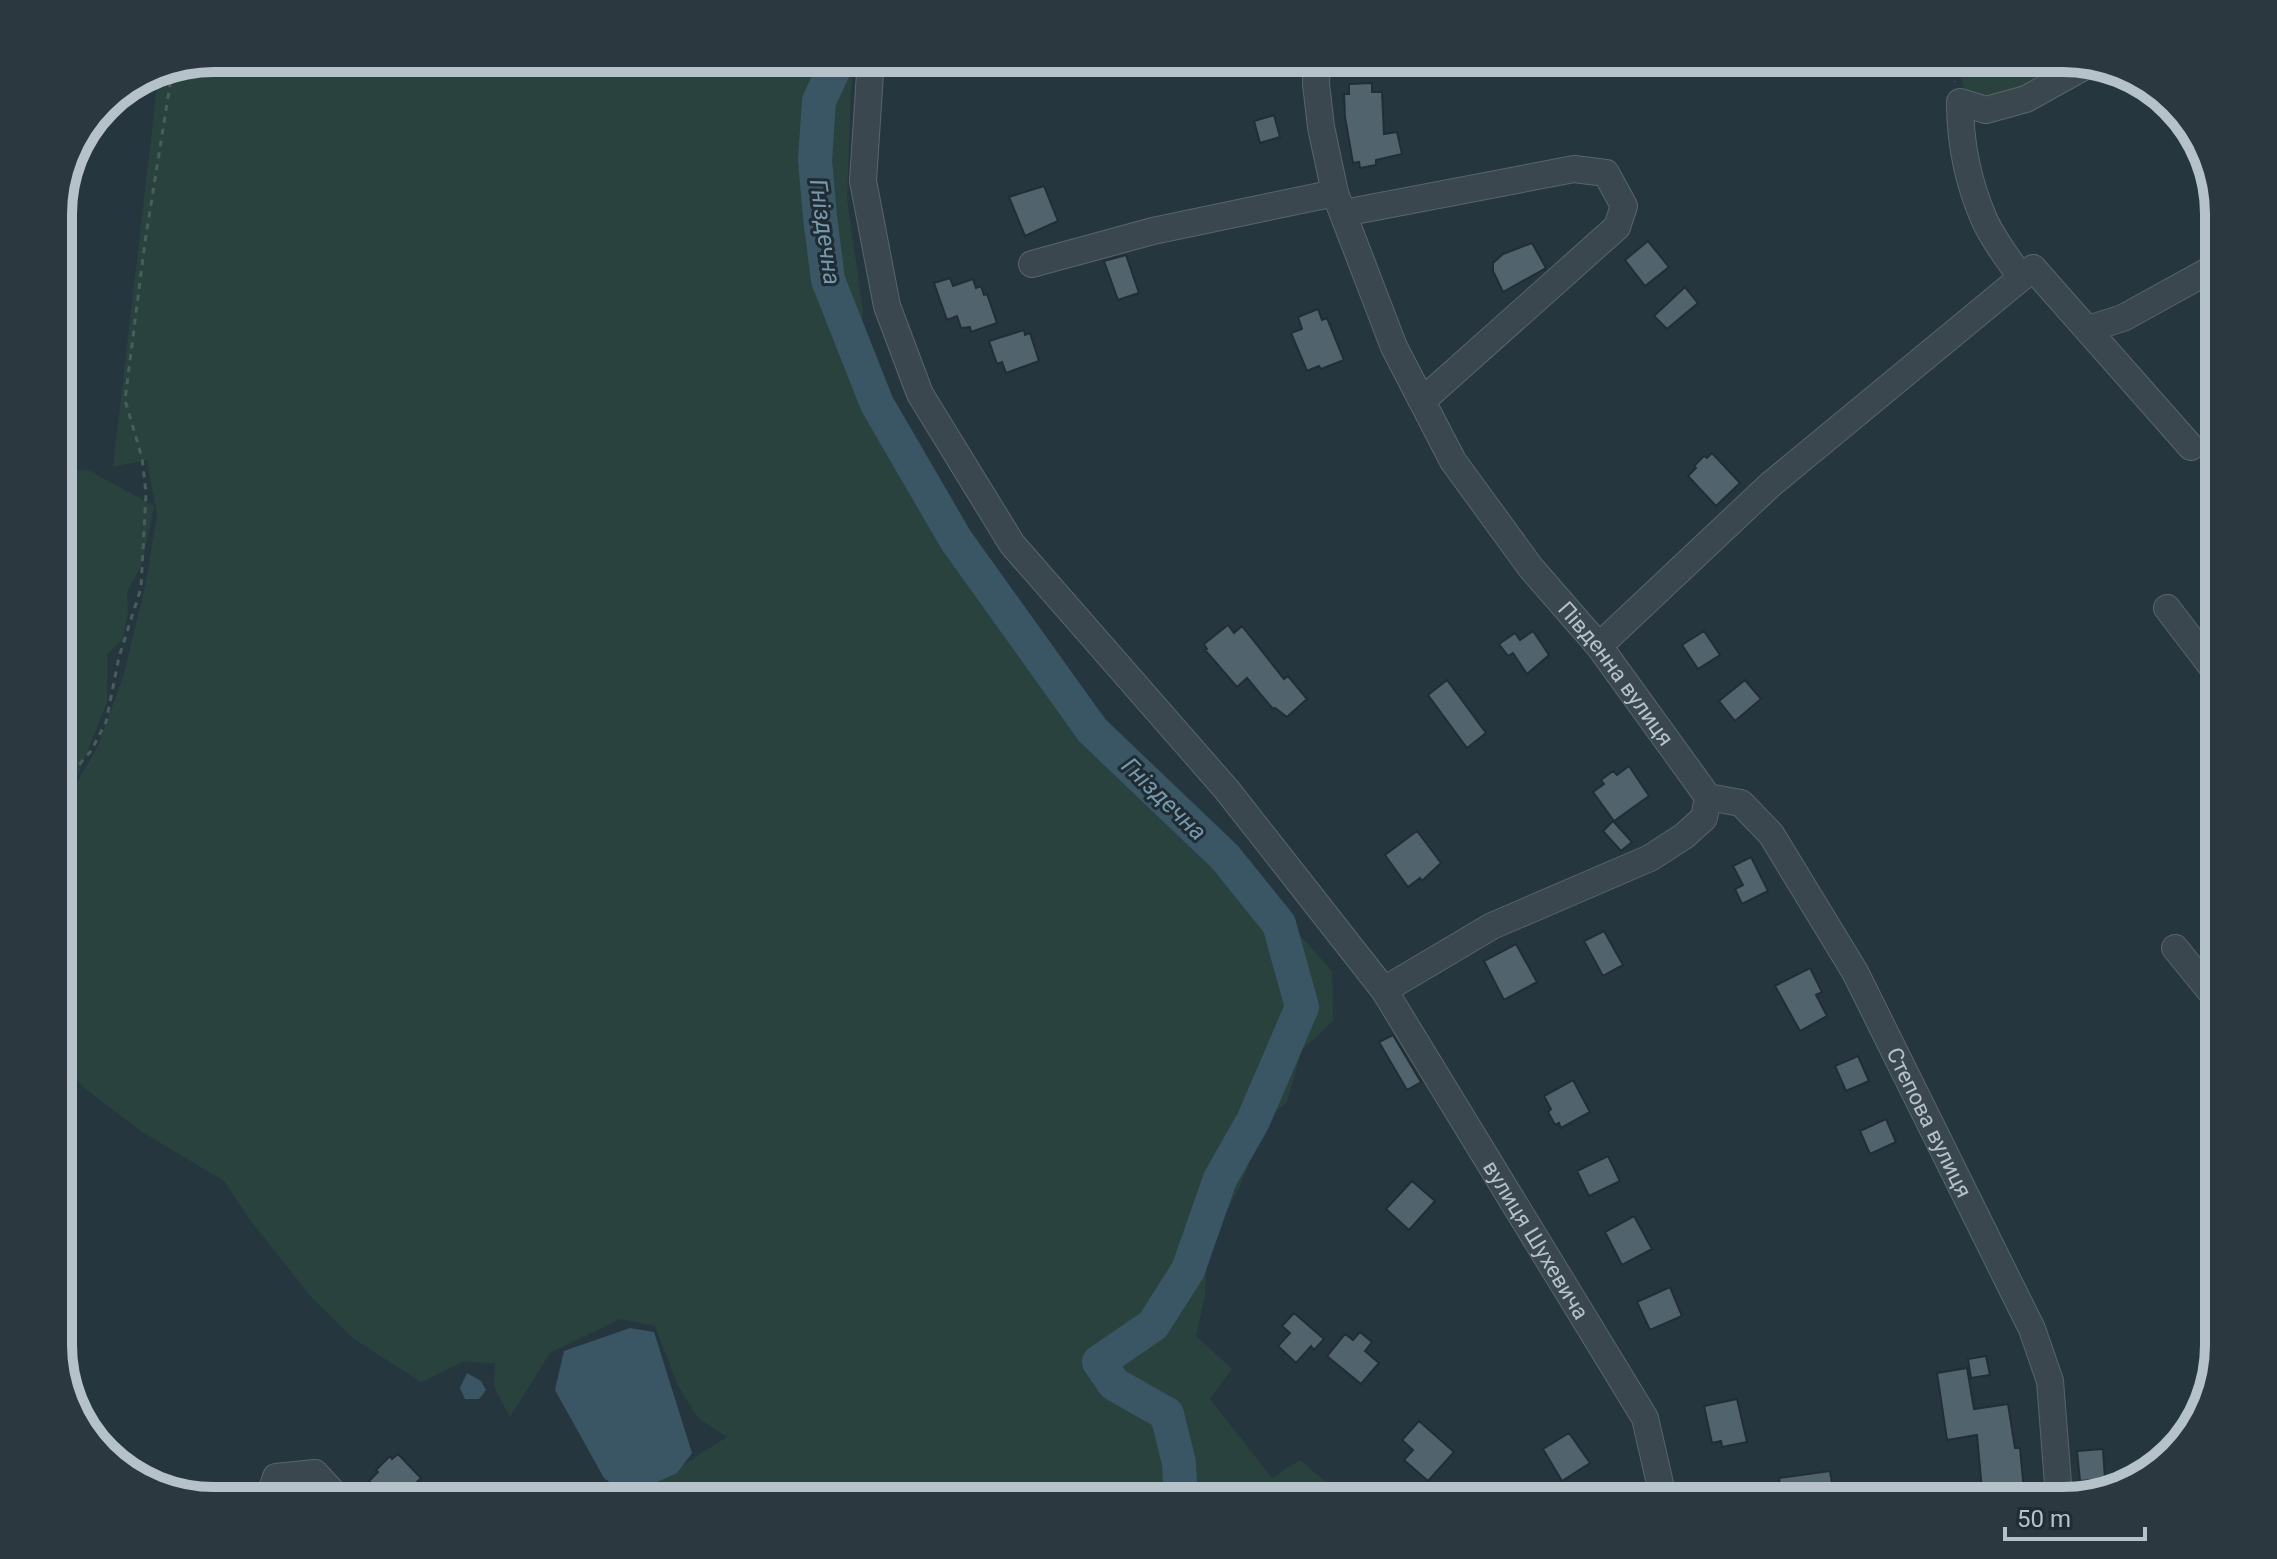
<svg xmlns="http://www.w3.org/2000/svg" width="2277" height="1559" viewBox="0 0 2277 1559" font-family="Roboto,sans-serif">
  <rect width="100%" height="100%" fill="#26363f"/>
  <path fill="#29423e" d="M 214,58 L 855,58 L 851,90 L 847,199 L 863,311 L 855,374 L 903,480 L 993,618 L 1030,660 L 1075,687 L 1104,715 L 1124,767 L 1158,796 L 1183,803 L 1206,858 L 1251,881 L 1332,971 L 1333,1021 L 1302,1050 L 1287,1101 L 1265,1123 L 1240,1186 L 1208,1246 L 1205,1296 L 1196,1336 L 1232,1369 L 1210,1399 L 1272,1478 L 1300,1460 L 1348,1501 L 626,1501 L 727,1437 L 698,1418 L 678,1386 L 655,1326 L 620,1319 L 550,1353 L 510,1417 L 494,1387 L 495,1363 L 463,1362 L 421,1382 L 354,1339 L 312,1298 L 250,1220 L 224,1181 L 142,1132 L 83,1087 L 58,1051 L 58,542 L 77,529 L 68,517 L 58,520 L 58,474 L 68,470 L 88,470 L 154,506 L 142,564 L 127,592 L 128,612 L 123,639 L 107,654 L 107,702 L 71,792 L 97,748 L 123,677 L 145,587 L 157,515 L 147,460 L 113,467 L 159,69 Z
    M 1957,58 L 2063,58 L 2076,62 L 1987,103 L 1965,93 Z"/>
  <path fill="#3a5665" d="M 630,1328 L 654,1332 L 692,1453 L 677,1473 L 628,1495 L 604,1478 L 555,1390 L 564,1351 Z
    M 467,1373 L 481,1381 L 486,1390 L 479,1399 L 465,1399 L 460,1388 Z"/>
  <g fill="none" stroke-linecap="round" stroke-linejoin="round">
    <path stroke="#3a5665" stroke-width="34" d="M 839,58 L 819,101 L 815,160 L 820,217 L 828,280 L 877,404 L 956,540 L 1092,730 L 1225,857 L 1279,924 L 1302,1007 L 1253,1121 L 1220,1179 L 1188,1270 L 1153,1325 L 1099,1362 L 1114,1384 L 1167,1414 L 1179,1463 L 1181,1501"/>
  </g>
  <path fill="#51636c" stroke="#212e36" stroke-width="2" d="M 1372,83 L 1372,92 L 1382,92 L 1384,134 L 1397,132 L 1402,154 L 1376,160 L 1376,165 L 1360,168 L 1359,162 L 1353,163 L 1345,117 L 1344,94 L 1349,94 L 1349,84 Z
    M 1274,115 L 1280,137 L 1260,143 L 1254,121 Z
    M 1044,186 L 1058,221 L 1025,236 L 1009,197 Z
    M 1648,241 L 1669,267 L 1645,286 L 1625,260 Z
    M 1532,243 L 1546,268 L 1503,292 L 1493,271 L 1493,263 L 1503,254 Z
    M 1126,255 L 1139,293 L 1118,300 L 1104,261 Z
    M 950,278 L 953,286 L 973,279 L 976,288 L 981,286 L 984,295 L 987,294 L 997,323 L 971,332 L 970,327 L 961,328 L 957,316 L 947,320 L 934,283 Z
    M 1685,287 L 1698,303 L 1667,329 L 1654,316 Z
    M 1318,309 L 1322,320 L 1327,318 L 1344,360 L 1321,369 L 1319,366 L 1307,371 L 1291,333 L 1302,329 L 1298,317 Z
    M 1024,330 L 1025,335 L 1030,333 L 1039,361 L 1006,373 L 1002,362 L 997,364 L 989,341 Z
    M 1712,453 L 1740,483 L 1716,506 L 1688,476 L 1696,468 L 1694,466 L 1704,456 L 1707,458 Z
    M 1228,625 L 1234,633 L 1242,626 L 1284,679 L 1288,676 L 1307,699 L 1287,717 L 1275,708 L 1273,709 L 1247,678 L 1237,687 L 1205,650 L 1207,649 L 1204,644 Z
    M 1533,631 L 1549,655 L 1527,674 L 1513,653 L 1508,656 L 1499,644 L 1515,633 L 1520,640 Z
    M 1704,631 L 1720,655 L 1698,669 L 1682,645 Z
    M 1447,680 L 1486,733 L 1467,748 L 1428,695 Z
    M 1745,680 L 1761,699 L 1735,721 L 1719,701 Z
    M 1629,766 L 1649,796 L 1614,821 L 1593,792 L 1604,784 L 1601,780 L 1613,771 L 1617,775 Z
    M 1613,821 L 1632,842 L 1621,851 L 1603,831 Z
    M 1417,831 L 1441,863 L 1422,881 L 1420,878 L 1408,887 L 1385,855 Z
    M 1751,857 L 1768,891 L 1742,904 L 1735,889 L 1743,885 L 1733,866 Z
    M 1604,931 L 1623,965 L 1603,976 L 1584,941 Z
    M 1516,944 L 1537,982 L 1504,1000 L 1484,961 Z
    M 1810,968 L 1822,992 L 1816,995 L 1827,1016 L 1800,1031 L 1775,986 Z
    M 1393,1035 L 1421,1082 L 1407,1090 L 1379,1042 Z
    M 1858,1056 L 1869,1081 L 1846,1091 L 1835,1066 Z
    M 1573,1080 L 1590,1112 L 1561,1128 L 1559,1123 L 1555,1125 L 1548,1112 L 1551,1109 L 1544,1096 Z
    M 1886,1119 L 1896,1142 L 1870,1154 L 1860,1131 Z
    M 1608,1156 L 1620,1181 L 1589,1196 L 1577,1171 Z
    M 1412,1181 L 1435,1201 L 1409,1230 L 1386,1209 Z
    M 1634,1216 L 1652,1249 L 1622,1265 L 1605,1232 Z
    M 1670,1287 L 1682,1316 L 1650,1330 L 1637,1302 Z
    M 1294,1313 L 1324,1339 L 1314,1350 L 1311,1346 L 1296,1363 L 1278,1346 L 1290,1333 L 1282,1326 Z
    M 1360,1332 L 1372,1342 L 1365,1351 L 1379,1363 L 1361,1384 L 1327,1356 L 1345,1334 L 1353,1340 Z
    M 1986,1356 L 1990,1375 L 1971,1378 L 1968,1359 Z
    M 1967,1368 L 1974,1409 L 2008,1404 L 2015,1448 L 2020,1448 L 2025,1501 L 1983,1501 L 1977,1435 L 1947,1440 L 1937,1373 Z
    M 1737,1399 L 1747,1442 L 1722,1447 L 1721,1441 L 1712,1443 L 1704,1406 Z
    M 1419,1421 L 1454,1452 L 1428,1481 L 1404,1460 L 1413,1450 L 1402,1440 Z
    M 1569,1433 L 1590,1463 L 1562,1481 L 1543,1449 Z
    M 2103,1449 L 2105,1479 L 2080,1481 L 2077,1451 Z
    M 398,1454 L 421,1478 L 398,1501 L 387,1501 L 369,1481 L 378,1472 L 376,1470 L 390,1456 L 392,1459 Z
    M 1830,1471 L 1835,1501 L 1782,1501 L 1779,1478 Z"/>
  <g fill="none" stroke-linecap="round" stroke-linejoin="round">
    <g stroke="#58656c" stroke-width="28">
      <g id="minor">
        <path id="s1" d="M 871,58 L 863,181 L 887,306 L 920,394 L 1012,544 L 1227,790 L 1384,990 L 1645,1418 L 1664,1501"/>
        <path id="s2" d="M 1317,58 L 1316,84 L 1321,127 L 1335,193 L 1394,347 L 1453,461 L 1531,568 L 1599,646 L 1708,797 L 1704,818 L 1684,836 L 1650,858 L 1492,926 L 1384,990"/>
        <path d="M 1344,213 L 1574,169 L 1606,173 L 1624,206 L 1617,227 L 1422,401"/>
        <path d="M 1032,264 L 1153,231 L 1335,193"/>
        <path d="M 2021,278 C 2009,259 1993,240 1984,219 C 1968,182 1960,142 1960,102 L 1986,110 L 2026,99 L 2087,65"/>
        <path d="M 2088,329 L 2123,318 L 2219,265"/>
        <path d="M 2167,608 L 2219,676"/>
        <path d="M 1599,646 L 1770,485 L 2033,268 L 2191,447"/>
        <path id="s3" d="M 1708,797 L 1741,803 L 1771,834 L 1855,972 L 2032,1329 L 2050,1381 L 2058,1484 L 2056,1501"/>
        <path d="M 2175,948 L 2219,1002"/>
        <path d="M 268,1501 L 276,1477 L 315,1473 L 341,1501"/>
      </g>
    </g>
    <path stroke="#485e5b" stroke-width="3" stroke-dasharray="6 6" stroke-linecap="butt" d="M 1950,58 L 1955,82
      M 58,880 L 62,803 L 66,786 L 77,767 L 91,751 L 106,722 L 119,657 L 141,588 L 146,493 L 142,458 L 125,400 L 145,242 L 173,66"/>
    <use href="#minor" stroke="#3a474f" stroke-width="26"/>
  </g>
  <g text-anchor="middle" dominant-baseline="central" stroke-width="6" stroke-linejoin="round" paint-order="stroke">
    <g font-size="22" fill="#b6c2c9" stroke="#1f2c34">
      <text stroke="none"><textPath href="#s2" startOffset="698">Південна вулиця</textPath></text>
      <text stroke="none"><textPath href="#s3" startOffset="406">Степова вулиця</textPath></text>
      <text stroke="none"><textPath href="#s1" startOffset="1394">вулиця Шухевича</textPath></text>
    </g>
    <g font-size="24" font-style="italic" fill="#7899ab" stroke="#1f2c34">
      <text transform="translate(825 232) rotate(82)">Гніздечна</text>
      <text transform="translate(1164 799) rotate(44)">Гніздечна</text>
    </g>
  </g>
  <path d="M0 0H2277V1559H0ZM214 72H2063A142 142 0 0 1 2205 214V1345A142 142 0 0 1 2063 1487H214A142 142 0 0 1 72 1345V214A142 142 0 0 1 214 72Z" fill="#2b3840" fill-rule="evenodd"/>
  <path fill="none" stroke="#b6c2c9" stroke-width="10" d="M214 72H2063A142 142 0 0 1 2205 214V1345A142 142 0 0 1 2063 1487H214A142 142 0 0 1 72 1345V214A142 142 0 0 1 214 72Z"/>
  <path d="M2005 1527v12h140v-12" fill="none" stroke="#b6c2c9" stroke-width="4"/>
  <text x="2017" y="1527" font-size="24" fill="#b6c2c9" stroke="#1f2c34" stroke-width="6" paint-order="stroke">50 m</text>
</svg>
